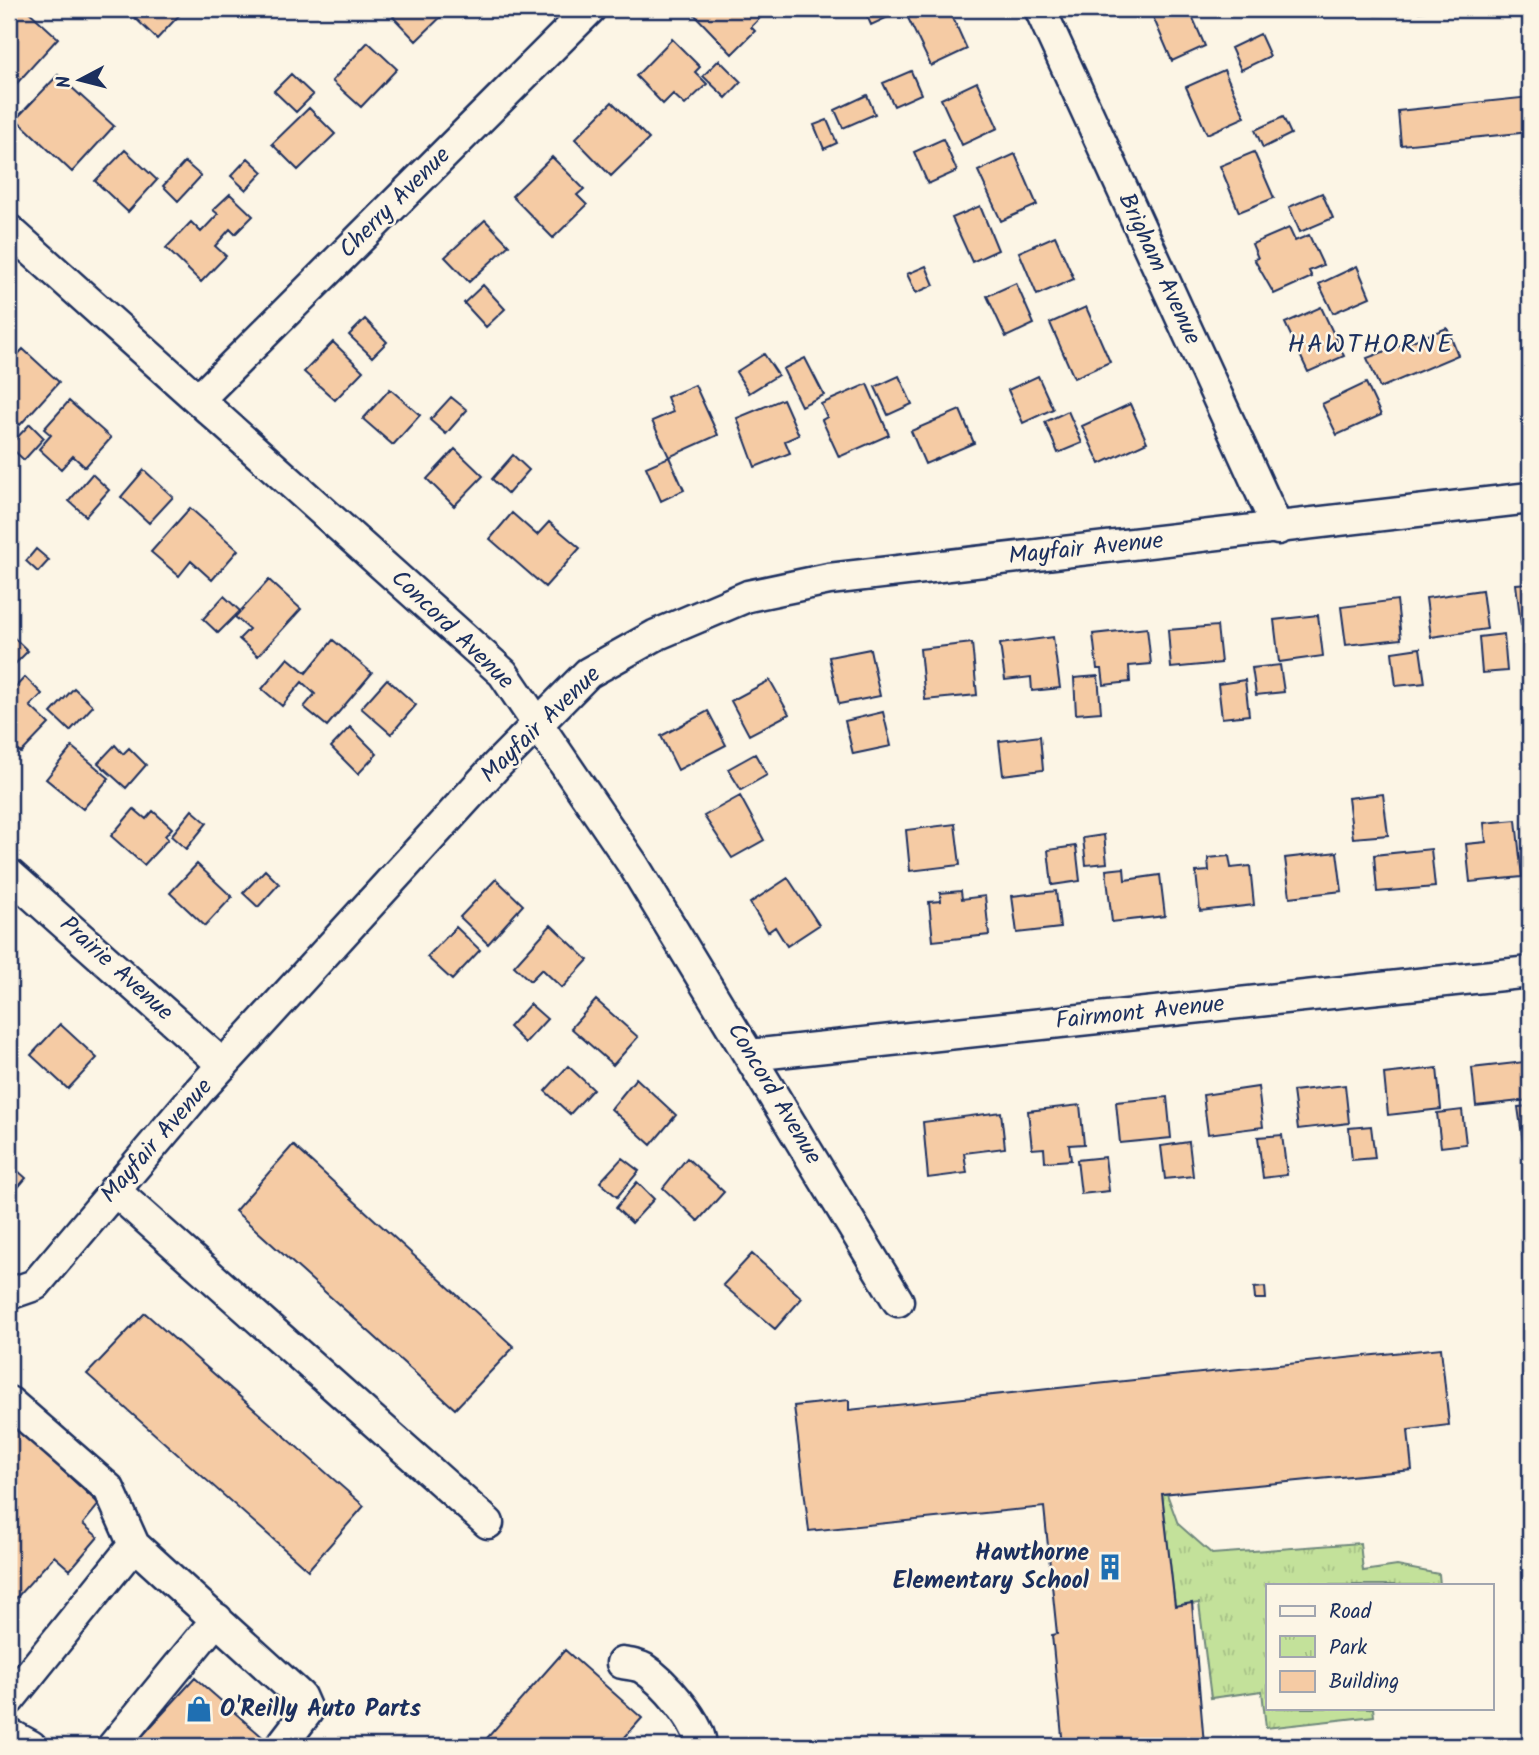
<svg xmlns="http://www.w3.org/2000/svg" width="1539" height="1755" viewBox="0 0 1539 1755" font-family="Kalam,sans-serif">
  <defs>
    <pattern id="park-tufts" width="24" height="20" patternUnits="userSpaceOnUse" patternTransform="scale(1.75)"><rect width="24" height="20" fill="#c3e19a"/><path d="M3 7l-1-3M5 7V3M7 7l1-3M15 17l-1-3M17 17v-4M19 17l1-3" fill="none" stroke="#a7c187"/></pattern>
  </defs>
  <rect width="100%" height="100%" fill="#fcf5e5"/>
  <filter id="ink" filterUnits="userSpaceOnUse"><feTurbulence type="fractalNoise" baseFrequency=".0143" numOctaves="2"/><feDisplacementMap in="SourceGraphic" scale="14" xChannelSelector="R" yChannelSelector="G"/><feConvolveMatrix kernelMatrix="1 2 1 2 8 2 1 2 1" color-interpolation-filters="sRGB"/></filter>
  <g filter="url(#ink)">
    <path fill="url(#park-tufts)" stroke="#6f887c" stroke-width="2" d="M 1162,1494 L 1167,1494 L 1178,1524 L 1212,1554 L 1360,1543 L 1363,1571 L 1397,1566 L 1439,1574 L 1440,1585 L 1268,1585 L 1268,1708 L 1373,1708 L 1374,1716 L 1266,1728 L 1262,1691 L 1211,1698 L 1199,1603 L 1175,1606 Z"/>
    <path fill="#f5cba4" stroke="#1b2f5e" stroke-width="2" d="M 19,9 L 26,9 L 58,38 L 9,92 L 9,20 Z
      M 134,9 L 182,9 L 184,10 L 157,39 L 130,13 Z
      M 401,9 L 449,9 L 416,41 L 393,17 Z
      M 693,9 L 764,9 L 767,11 L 751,27 L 755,31 L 732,54 L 691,11 Z
      M 864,9 L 900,9 L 901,11 L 871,25 Z
      M 927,9 L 949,9 L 967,49 L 931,66 L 908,18 Z
      M 1154,9 L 1189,9 L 1205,46 L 1172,61 L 1150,10 Z
      M 1374,9 L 1452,9 L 1375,15 Z
      M 1260,34 L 1270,56 L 1241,70 L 1231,48 Z
      M 672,39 L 700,67 L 695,72 L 707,84 L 685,105 L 673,94 L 663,104 L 636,76 Z
      M 368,42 L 397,69 L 361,107 L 332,81 Z
      M 719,60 L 741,82 L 726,98 L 703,76 Z
      M 1224,70 L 1245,117 L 1207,134 L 1186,87 Z
      M 911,71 L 921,94 L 894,106 L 883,83 Z
      M 291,74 L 313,95 L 296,112 L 274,91 Z
      M 58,75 L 114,126 L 72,172 L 16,119 Z
      M 977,82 L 998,128 L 962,145 L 941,99 Z
      M 867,95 L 875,114 L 843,128 L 835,110 Z
      M 1530,97 L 1530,132 L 1401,145 L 1398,111 Z
      M 612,102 L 649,139 L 611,176 L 575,139 Z
      M 309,108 L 335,134 L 298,170 L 272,144 Z
      M 1283,117 L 1291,134 L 1263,148 L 1255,130 Z
      M 827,120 L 837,143 L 824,149 L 814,125 Z
      M 943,139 L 957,171 L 928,184 L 914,152 Z
      M 125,150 L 157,180 L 128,212 L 95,181 Z
      M 1254,152 L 1274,198 L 1239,212 L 1220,166 Z
      M 1015,154 L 1037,205 L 1001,221 L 978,171 Z
      M 552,157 L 584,189 L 577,195 L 587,205 L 553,238 L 512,196 Z
      M 248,158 L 263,172 L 246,190 L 231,176 Z
      M 185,162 L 201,176 L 178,201 L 163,186 Z
      M 1322,193 L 1333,218 L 1300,232 L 1289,207 Z
      M 230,194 L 253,216 L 235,234 L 230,229 L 215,246 L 226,256 L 201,282 L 166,248 L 191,222 L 201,232 L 218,214 L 213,210 Z
      M 980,206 L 998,250 L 972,262 L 952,218 Z
      M 485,220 L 509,245 L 469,282 L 445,257 Z
      M 1289,228 L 1295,241 L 1309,235 L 1323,265 L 1309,271 L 1312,277 L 1274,294 L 1254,259 L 1258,258 L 1252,244 Z
      M 1055,236 L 1074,279 L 1037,295 L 1019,252 Z
      M 926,266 L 934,285 L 916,293 L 907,274 Z
      M 1357,266 L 1370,297 L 1333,313 L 1319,284 Z
      M 1016,283 L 1034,324 L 1006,337 L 987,296 Z
      M 483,285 L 505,309 L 486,327 L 464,303 Z
      M 1086,307 L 1110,362 L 1074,378 L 1050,323 Z
      M 1321,307 L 1344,356 L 1308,372 L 1285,323 Z
      M 365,319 L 387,342 L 372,357 L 349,335 Z
      M 1447,328 L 1458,355 L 1380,388 L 1367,358 Z
      M 333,342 L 363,371 L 335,400 L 304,372 Z
      M 23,349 L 59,382 L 20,425 L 9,414 L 9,364 Z
      M 764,354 L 778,375 L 749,393 L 736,372 Z
      M 805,358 L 824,395 L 801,406 L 783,369 Z
      M 899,376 L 912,404 L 888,415 L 875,387 Z
      M 1038,376 L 1053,409 L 1023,423 L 1008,390 Z
      M 1366,383 L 1381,415 L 1337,435 L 1322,404 Z
      M 867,384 L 889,435 L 839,457 L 822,420 L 827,417 L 821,404 Z
      M 695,385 L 718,435 L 669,457 L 652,421 L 673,412 L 667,397 Z
      M 390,389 L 420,415 L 393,445 L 363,419 Z
      M 451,397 L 467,410 L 446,434 L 430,420 Z
      M 783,399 L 799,435 L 785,441 L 790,453 L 755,467 L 737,418 Z
      M 69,401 L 111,438 L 85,467 L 73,456 L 61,469 L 39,449 L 51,435 L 44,429 Z
      M 1130,404 L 1147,442 L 1100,464 L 1082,426 Z
      M 960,410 L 974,443 L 925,464 L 911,431 Z
      M 1068,411 L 1082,443 L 1058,453 L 1045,422 Z
      M 30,424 L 44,438 L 24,460 L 9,446 Z
      M 455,449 L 483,476 L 454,506 L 427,479 Z
      M 513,455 L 529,470 L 508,494 L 492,479 Z
      M 669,457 L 684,490 L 661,501 L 646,467 Z
      M 144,470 L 173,497 L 149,523 L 121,497 Z
      M 92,474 L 109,490 L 86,516 L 69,501 Z
      M 190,508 L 238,550 L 212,580 L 191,561 L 179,576 L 151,552 Z
      M 512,513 L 537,535 L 549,522 L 580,548 L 545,587 L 490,539 Z
      M 36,549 L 49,560 L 38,572 L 26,561 Z
      M 269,580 L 301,609 L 258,656 L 239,639 L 249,629 L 235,617 Z
      M 1530,583 L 1530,623 L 1521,625 L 1516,584 Z
      M 1482,590 L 1487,629 L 1431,637 L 1426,598 Z
      M 224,596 L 240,611 L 218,633 L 203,619 Z
      M 1397,600 L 1401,639 L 1346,645 L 1341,607 Z
      M 1318,615 L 1323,656 L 1279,662 L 1274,620 Z
      M 1217,626 L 1221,663 L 1171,668 L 1168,630 Z
      M 1147,628 L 1151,664 L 1129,666 L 1130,682 L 1104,685 L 1102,669 L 1097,669 L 1093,634 Z
      M 9,633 L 28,651 L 9,670 Z
      M 1504,634 L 1507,671 L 1482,673 L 1479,637 Z
      M 1053,637 L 1060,688 L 1032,691 L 1031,677 L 1005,680 L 1000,644 Z
      M 333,640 L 372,673 L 327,726 L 304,707 L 315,694 L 302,682 L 282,706 L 262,689 L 288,658 L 306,673 Z
      M 972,643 L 977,695 L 925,700 L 920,649 Z
      M 1420,648 L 1425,683 L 1396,686 L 1392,652 Z
      M 870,649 L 880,696 L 839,704 L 829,657 Z
      M 1280,665 L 1284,692 L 1256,695 L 1252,668 Z
      M 1098,676 L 1101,712 L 1076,714 L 1074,678 Z
      M 25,677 L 42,694 L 30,706 L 49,724 L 21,753 L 9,742 L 9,694 Z
      M 387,679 L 416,705 L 391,734 L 361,708 Z
      M 770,680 L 789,714 L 749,735 L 731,701 Z
      M 1245,680 L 1249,715 L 1222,718 L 1218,684 Z
      M 74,688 L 93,706 L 70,731 L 51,713 Z
      M 708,711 L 726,745 L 678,770 L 661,736 Z
      M 883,712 L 891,746 L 853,754 L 845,721 Z
      M 350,727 L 377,754 L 358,774 L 331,747 Z
      M 1040,736 L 1043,770 L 1003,775 L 999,741 Z
      M 115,745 L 123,754 L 129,748 L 146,765 L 126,788 L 98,763 Z
      M 72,747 L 109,778 L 83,809 L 46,779 Z
      M 755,754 L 767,775 L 741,790 L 728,769 Z
      M 1383,794 L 1388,835 L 1353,838 L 1348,798 Z
      M 740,796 L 764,840 L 732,858 L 704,816 Z
      M 134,809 L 146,819 L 153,811 L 172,828 L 165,836 L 168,839 L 144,865 L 111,836 Z
      M 192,810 L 207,823 L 186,849 L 171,836 Z
      M 1516,820 L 1522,877 L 1470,882 L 1466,844 L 1486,842 L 1484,823 Z
      M 955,824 L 960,865 L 910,871 L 906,830 Z
      M 1104,835 L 1107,863 L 1086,865 L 1083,838 Z
      M 1076,846 L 1080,881 L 1052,885 L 1048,850 Z
      M 1431,849 L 1435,887 L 1377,892 L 1374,855 Z
      M 1337,852 L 1342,891 L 1290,897 L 1285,858 Z
      M 1229,856 L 1231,868 L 1250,866 L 1254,905 L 1200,911 L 1196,872 L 1209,871 L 1208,858 Z
      M 197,864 L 232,897 L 205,926 L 170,893 Z
      M 1124,868 L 1125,880 L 1160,875 L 1165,916 L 1112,922 L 1106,870 Z
      M 265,870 L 279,884 L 258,907 L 243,893 Z
      M 788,878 L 819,925 L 787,946 L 775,927 L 768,932 L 750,903 Z
      M 496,879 L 523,905 L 488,944 L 460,917 Z
      M 961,891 L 962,899 L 985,896 L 989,935 L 933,941 L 929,902 L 941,901 L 940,893 Z
      M 1056,891 L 1060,928 L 1017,933 L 1012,896 Z
      M 551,925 L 588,960 L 562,988 L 542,969 L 530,981 L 514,966 Z
      M 456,927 L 480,950 L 452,980 L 427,957 Z
      M 596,1000 L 638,1037 L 613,1065 L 571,1028 Z
      M 530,1004 L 547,1019 L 525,1043 L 509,1027 Z
      M 60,1024 L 97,1058 L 68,1089 L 31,1055 Z
      M 1524,1062 L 1529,1100 L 1476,1106 L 1472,1068 Z
      M 568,1066 L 593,1089 L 570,1114 L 545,1091 Z
      M 1437,1068 L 1441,1109 L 1388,1115 L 1384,1074 Z
      M 636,1078 L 676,1115 L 651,1145 L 611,1109 Z
      M 1345,1085 L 1349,1123 L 1298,1129 L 1293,1091 Z
      M 1258,1087 L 1263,1127 L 1208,1134 L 1203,1095 Z
      M 1167,1097 L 1171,1138 L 1120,1143 L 1116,1102 Z
      M 1080,1105 L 1084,1144 L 1069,1145 L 1071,1160 L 1045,1162 L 1044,1148 L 1032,1149 L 1028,1111 Z
      M 1530,1106 L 1530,1141 L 1523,1142 L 1518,1107 Z
      M 1462,1110 L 1466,1144 L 1441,1147 L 1437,1113 Z
      M 1001,1112 L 1005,1148 L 964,1153 L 967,1173 L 928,1178 L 923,1122 Z
      M 1371,1126 L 1375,1158 L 1352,1160 L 1349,1128 Z
      M 1282,1135 L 1287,1175 L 1263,1178 L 1258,1137 Z
      M 1189,1142 L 1193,1176 L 1165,1179 L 1161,1146 Z
      M 293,1145 L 514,1347 L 455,1409 L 235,1211 Z
      M 1105,1157 L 1109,1191 L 1081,1194 L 1077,1160 Z
      M 622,1158 L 639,1171 L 617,1197 L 600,1182 Z
      M 687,1158 L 724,1192 L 698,1221 L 663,1188 Z
      M 9,1163 L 26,1178 L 9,1198 Z
      M 637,1182 L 654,1199 L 632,1223 L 616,1208 Z
      M 752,1254 L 802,1298 L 775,1329 L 723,1285 Z
      M 1265,1287 L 1266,1299 L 1255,1299 L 1254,1288 Z
      M 145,1313 L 364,1506 L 308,1570 L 87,1374 Z
      M 1441,1348 L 1449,1425 L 1408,1430 L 1412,1470 L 1162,1494 L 1175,1606 L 1192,1603 L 1204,1744 L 1063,1746 L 1052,1635 L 1057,1634 L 1044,1507 L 809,1531 L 794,1406 L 849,1400 L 849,1410 Z
      M 9,1421 L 99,1504 L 83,1524 L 98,1537 L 70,1570 L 54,1556 L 9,1606 Z
      M 565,1650 L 642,1718 L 617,1746 L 480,1746 Z
      M 195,1678 L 266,1740 L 260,1746 L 133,1746 Z"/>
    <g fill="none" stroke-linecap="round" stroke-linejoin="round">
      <g stroke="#1b2f5e" stroke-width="35">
        <path id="minor" d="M 1040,9 L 1278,529
          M 9,230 L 503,673 L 634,866 L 898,1301
          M 200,398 L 590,9
          M 9,874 L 223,1065
          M 750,1055 L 1530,972
          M 114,1190 L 488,1523
          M 9,1294 L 35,1285 L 198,1092 L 496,766 L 588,673 L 656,635 L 748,596 L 829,579 L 1530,498
          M 9,1402 L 109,1489 L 134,1545
          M 622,1663 C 629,1664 638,1665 643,1668 C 663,1681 701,1723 701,1746
          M 9,1700 L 134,1545 L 300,1696 L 307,1712 L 281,1746
          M 9,1734 L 31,1746
          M 113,1746 L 217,1619"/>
      </g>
      <use href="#minor" stroke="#fcf5e5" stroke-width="30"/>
    </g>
  </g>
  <defs>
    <g id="building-bare" transform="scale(2.1)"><path d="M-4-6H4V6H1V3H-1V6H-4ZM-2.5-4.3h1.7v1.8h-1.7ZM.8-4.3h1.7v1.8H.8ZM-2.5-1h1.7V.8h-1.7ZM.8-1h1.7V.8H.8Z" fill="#1f6fb2" stroke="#fcf5e5" stroke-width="2.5" paint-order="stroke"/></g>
    <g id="shop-bare" transform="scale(2.1)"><path d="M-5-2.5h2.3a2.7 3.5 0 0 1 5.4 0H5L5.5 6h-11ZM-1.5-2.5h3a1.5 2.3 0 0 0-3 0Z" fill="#1f6fb2" stroke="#fcf5e5" stroke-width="2.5" paint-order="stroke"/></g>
  </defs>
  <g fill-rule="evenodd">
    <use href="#building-bare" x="1110" y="1567"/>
    <use href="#shop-bare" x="199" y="1709"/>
  </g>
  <g text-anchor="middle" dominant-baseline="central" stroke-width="5" stroke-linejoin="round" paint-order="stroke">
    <g font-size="24" fill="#1b2f5e" stroke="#fcf5e5">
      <text transform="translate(395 203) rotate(-45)">Cherry Avenue</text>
      <text transform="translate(1159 269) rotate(65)">Brigham Avenue</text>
      <text transform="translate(1086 549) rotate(-6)">Mayfair Avenue</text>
      <text transform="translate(452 630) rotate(44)">Concord Avenue</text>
      <text transform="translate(541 725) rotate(-44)">Mayfair Avenue</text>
      <text transform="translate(116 969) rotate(42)">Prairie Avenue</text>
      <text transform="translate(1140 1013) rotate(-6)">Fairmont Avenue</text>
      <text transform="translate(774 1094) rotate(59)">Concord Avenue</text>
      <text transform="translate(157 1141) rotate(-49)">Mayfair Avenue</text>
    </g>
    <g font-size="24" font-weight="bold" fill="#1b2f5e" stroke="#fcf5e5" text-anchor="end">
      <text x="1089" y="1553">Hawthorne<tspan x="1089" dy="28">Elementary School</tspan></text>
      <text x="220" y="1709" text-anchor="start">O'Reilly Auto Parts</text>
    </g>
    <g font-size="26" letter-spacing="2" fill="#1b2f5e" stroke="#fcf5e5">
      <text x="1371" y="345">HAWTHORNE</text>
    </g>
  </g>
  <rect width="1539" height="1755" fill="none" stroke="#fcf5e5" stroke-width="35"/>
  <rect x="18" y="18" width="1504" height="1720" fill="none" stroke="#1b2f5e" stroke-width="2.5" filter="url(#ink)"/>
  <rect x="1266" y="1584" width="228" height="126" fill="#fcf5e5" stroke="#a2a6af" stroke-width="2"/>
  <rect x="1280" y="1606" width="35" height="10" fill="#fcf5e5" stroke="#a2a6af" stroke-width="2"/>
  <text x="1329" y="1618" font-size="21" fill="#1b2f5e">Road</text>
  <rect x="1280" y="1636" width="35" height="21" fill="url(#park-tufts)" stroke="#a2a6af" stroke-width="2"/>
  <text x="1329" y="1654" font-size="21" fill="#1b2f5e">Park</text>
  <rect x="1280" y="1671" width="35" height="21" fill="#f5cba4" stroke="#a2a6af" stroke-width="2"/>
  <text x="1329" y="1688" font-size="21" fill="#1b2f5e">Building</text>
  <g transform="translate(80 80) rotate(263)" stroke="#fcf5e5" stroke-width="5" paint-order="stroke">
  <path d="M0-5L12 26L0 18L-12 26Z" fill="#1b2f5e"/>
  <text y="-10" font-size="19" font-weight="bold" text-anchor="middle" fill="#1b2f5e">N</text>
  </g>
</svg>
